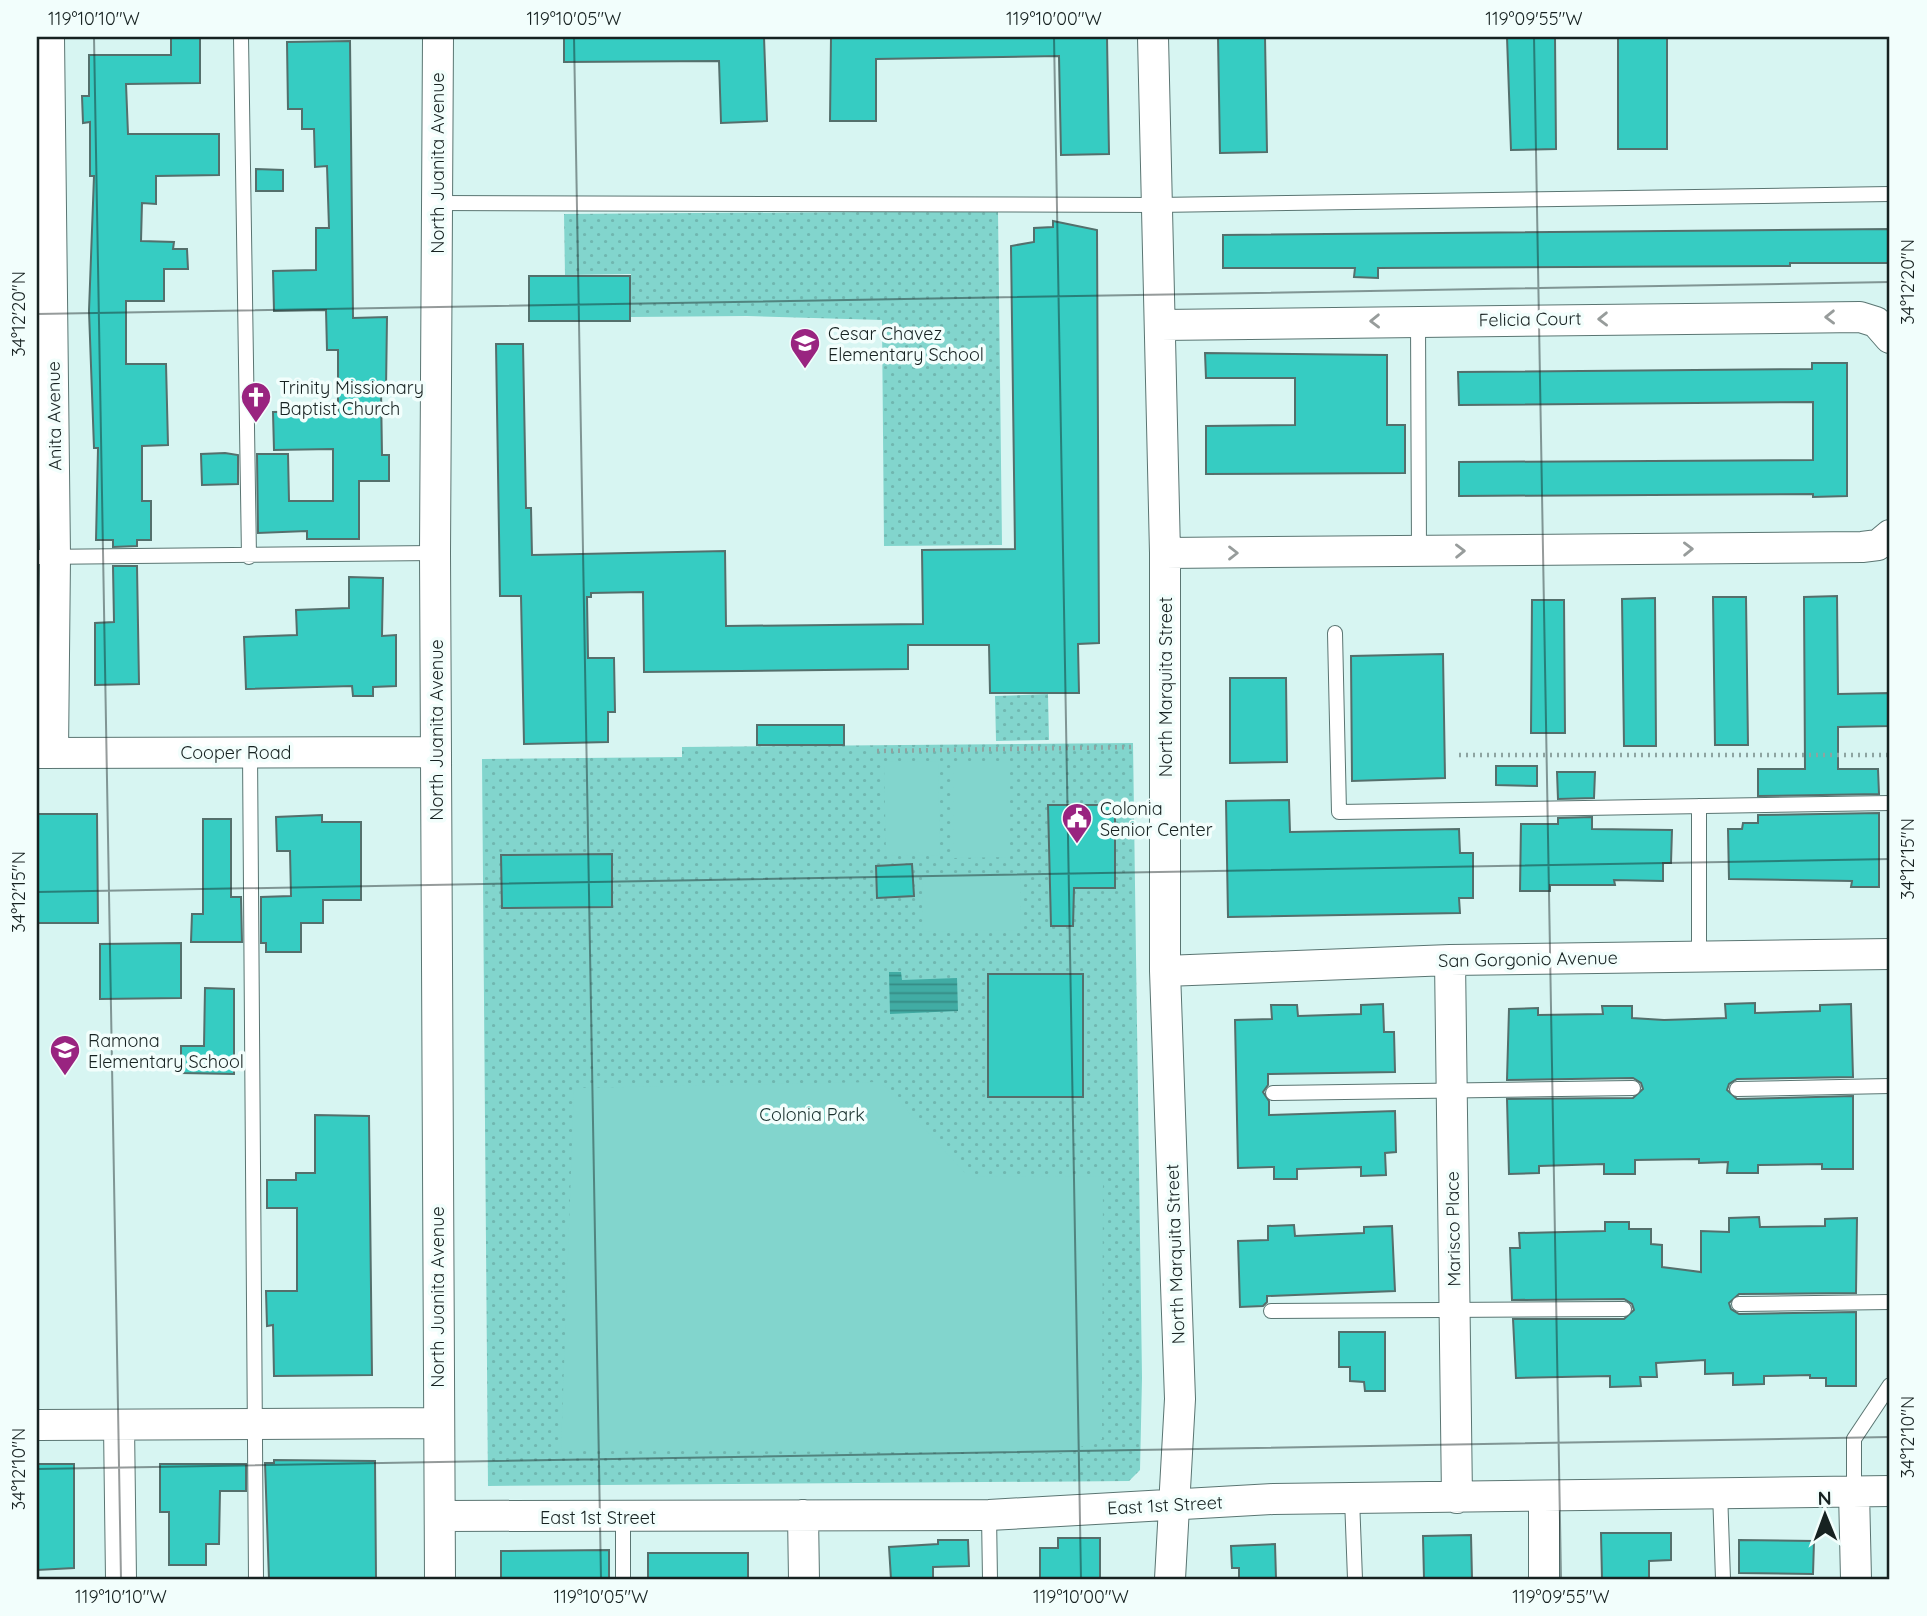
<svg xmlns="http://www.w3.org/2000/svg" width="1927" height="1616" viewBox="0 0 1927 1616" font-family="Quicksand,sans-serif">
  <defs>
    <pattern id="park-dots" width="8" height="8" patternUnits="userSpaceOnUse" patternTransform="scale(1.75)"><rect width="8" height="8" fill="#82d5cd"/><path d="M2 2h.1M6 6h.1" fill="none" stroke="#70b7b0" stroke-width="1.8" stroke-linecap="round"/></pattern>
    <pattern id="water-rules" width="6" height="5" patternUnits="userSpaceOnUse" patternTransform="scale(1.75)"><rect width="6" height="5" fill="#41aca4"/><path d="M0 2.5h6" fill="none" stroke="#358c85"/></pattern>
  </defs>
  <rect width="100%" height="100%" fill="#d7f5f2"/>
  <path fill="url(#park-dots)" d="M 998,211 L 1002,545 L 884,546 L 882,320 L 747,316 L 631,317 L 631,274 L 565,275 L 564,214 Z
    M 1048,694 L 1049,740 L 996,741 L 995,696 Z
    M 1133,743 L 1142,1378 L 1140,1470 L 1129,1481 L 488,1486 L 482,759 L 682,757 L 682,747 Z"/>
  <path fill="#82d5cd" d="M 938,761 L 940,855 L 886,856 L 884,762 Z
    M 954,763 L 1008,763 L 1008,857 L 954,858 Z
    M 1020,875 L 1021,930 L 923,932 L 922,877 Z
    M 881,1082 L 968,1176 L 1103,1177 L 1102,1439 L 1064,1453 L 561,1450 L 574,1088 Z"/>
  <path fill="url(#water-rules)" d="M 889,972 L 901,972 L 902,980 L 957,978 L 958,1011 L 890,1014 Z"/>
  <path fill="#36ccc2" stroke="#546f6c" stroke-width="2" d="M 171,37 L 200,37 L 200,83 L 126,84 L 128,134 L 219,134 L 219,175 L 156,176 L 156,204 L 142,203 L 141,241 L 174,242 L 173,249 L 187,249 L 188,269 L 164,269 L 164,301 L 126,301 L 126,364 L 166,364 L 168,445 L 142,446 L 142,501 L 151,501 L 151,540 L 137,540 L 137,546 L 113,547 L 113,540 L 96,540 L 98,448 L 94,448 L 89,311 L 94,176 L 90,176 L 90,122 L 83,123 L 82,96 L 89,96 L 89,55 L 171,55 Z
    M 564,37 L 764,37 L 767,121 L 721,123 L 719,61 L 564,62 Z
    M 831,37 L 1107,37 L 1109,154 L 1061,155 L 1059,56 L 876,59 L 876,121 L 830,121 Z
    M 1218,37 L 1265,37 L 1267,152 L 1220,153 Z
    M 1507,37 L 1555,37 L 1556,149 L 1511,150 Z
    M 1618,37 L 1667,37 L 1667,149 L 1618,149 Z
    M 350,41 L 353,318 L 387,317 L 386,390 L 381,390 L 382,455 L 389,455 L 389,481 L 359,481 L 359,539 L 307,539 L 307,531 L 258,533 L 257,454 L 288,454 L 289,501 L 333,501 L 333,449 L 274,450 L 273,412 L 338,411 L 338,350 L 327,350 L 326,310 L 274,311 L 273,271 L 316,270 L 316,228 L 329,228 L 327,166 L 315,167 L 314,129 L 302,129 L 302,109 L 288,109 L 287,42 Z
    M 256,169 L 283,170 L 283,191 L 256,191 Z
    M 1053,221 L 1097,230 L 1099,643 L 1078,644 L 1079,693 L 990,693 L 989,645 L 908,645 L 908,669 L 644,672 L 643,592 L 591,593 L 591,597 L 587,597 L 588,658 L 614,658 L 615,712 L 608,712 L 608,742 L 524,744 L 521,596 L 500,596 L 496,344 L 523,344 L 526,508 L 531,508 L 532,555 L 725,551 L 726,626 L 923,624 L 922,550 L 1015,549 L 1011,246 L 1034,242 L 1034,228 L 1053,227 Z
    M 1890,229 L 1890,263 L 1790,263 L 1790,266 L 1378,268 L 1378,278 L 1354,277 L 1355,268 L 1223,268 L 1223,235 Z
    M 529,276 L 630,276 L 630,321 L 529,321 Z
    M 1205,353 L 1387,355 L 1387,425 L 1405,425 L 1405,473 L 1206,474 L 1206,426 L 1295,425 L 1295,378 L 1206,378 Z
    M 1812,363 L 1847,363 L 1847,496 L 1813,497 L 1813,494 L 1459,496 L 1459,462 L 1813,460 L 1813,402 L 1459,405 L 1458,372 L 1812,369 Z
    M 225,453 L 238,455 L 238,484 L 202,485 L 201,454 Z
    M 113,566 L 137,566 L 139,684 L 95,685 L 95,623 L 114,622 Z
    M 349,577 L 383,578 L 382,636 L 396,635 L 396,686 L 373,687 L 373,696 L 353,696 L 352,686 L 246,689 L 244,637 L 297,635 L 296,610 L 349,608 Z
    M 1837,596 L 1838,694 L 1890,693 L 1890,726 L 1838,727 L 1838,769 L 1878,769 L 1879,794 L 1758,796 L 1758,769 L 1805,769 L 1804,597 Z
    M 1713,597 L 1746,597 L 1748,745 L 1715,745 Z
    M 1655,598 L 1656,746 L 1624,746 L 1622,599 Z
    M 1532,600 L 1564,600 L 1565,733 L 1531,733 Z
    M 1443,654 L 1445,778 L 1352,781 L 1351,656 Z
    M 1230,678 L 1286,678 L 1287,762 L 1230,763 Z
    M 757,725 L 844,725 L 844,745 L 757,745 Z
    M 1496,766 L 1537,766 L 1537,786 L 1496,785 Z
    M 1557,772 L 1595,772 L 1594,798 L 1558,799 Z
    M 1289,800 L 1290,832 L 1459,829 L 1460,853 L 1473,853 L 1473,898 L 1459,898 L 1460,913 L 1228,917 L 1226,801 Z
    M 1048,805 L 1115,805 L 1115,888 L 1074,888 L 1073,926 L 1051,926 Z
    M 1879,813 L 1879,887 L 1851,887 L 1852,881 L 1729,879 L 1728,829 L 1742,829 L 1743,823 L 1758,823 L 1758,815 Z
    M 37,814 L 97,814 L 98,923 L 37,923 Z
    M 322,815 L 322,822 L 361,822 L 361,900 L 323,900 L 323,923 L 301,923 L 301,952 L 266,952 L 266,943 L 261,943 L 261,897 L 291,896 L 290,851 L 277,851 L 276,817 Z
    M 1592,817 L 1592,829 L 1672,830 L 1671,863 L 1663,863 L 1663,881 L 1614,880 L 1615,885 L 1550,885 L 1550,891 L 1520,891 L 1521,824 L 1558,824 L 1558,818 Z
    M 203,819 L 231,819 L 231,897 L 241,897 L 242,942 L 191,942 L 192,914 L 203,914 Z
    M 612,854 L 612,907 L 502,908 L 501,855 Z
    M 912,864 L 914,896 L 877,898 L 876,866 Z
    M 181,943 L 181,998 L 100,999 L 100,944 Z
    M 988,974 L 1083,974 L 1083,1097 L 988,1097 Z
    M 205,988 L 234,989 L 234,1074 L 181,1073 L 181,1046 L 204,1046 Z
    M 1755,1003 L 1755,1013 L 1820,1011 L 1820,1005 L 1851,1004 L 1853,1077 L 1737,1079 L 1729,1084 L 1727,1090 L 1737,1099 L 1853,1096 L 1853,1169 L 1822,1169 L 1822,1164 L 1758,1165 L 1758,1173 L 1727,1173 L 1728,1162 L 1699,1163 L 1699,1159 L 1635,1160 L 1635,1174 L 1604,1174 L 1604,1164 L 1539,1166 L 1539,1173 L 1509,1174 L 1507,1099 L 1633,1098 L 1643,1089 L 1641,1083 L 1633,1078 L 1507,1080 L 1509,1009 L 1538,1008 L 1538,1015 L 1603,1014 L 1602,1006 L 1632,1006 L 1632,1018 L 1664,1020 L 1726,1018 L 1725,1004 Z
    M 1383,1004 L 1384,1032 L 1394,1032 L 1395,1072 L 1268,1074 L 1268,1085 L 1263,1092 L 1269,1101 L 1269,1115 L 1395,1111 L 1396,1152 L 1385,1153 L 1386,1175 L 1361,1176 L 1361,1167 L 1297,1169 L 1297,1179 L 1274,1179 L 1274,1167 L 1238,1168 L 1235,1020 L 1272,1019 L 1271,1005 L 1297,1005 L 1298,1016 L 1361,1014 L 1361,1005 Z
    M 315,1115 L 369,1116 L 372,1375 L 274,1376 L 273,1325 L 267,1326 L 266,1291 L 297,1291 L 297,1208 L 267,1208 L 267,1180 L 296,1180 L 296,1173 L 315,1173 Z
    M 1759,1217 L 1760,1227 L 1825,1226 L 1825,1219 L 1857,1218 L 1856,1293 L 1739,1294 L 1729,1303 L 1731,1309 L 1739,1314 L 1856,1312 L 1856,1386 L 1826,1386 L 1826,1378 L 1810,1378 L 1810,1375 L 1764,1376 L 1764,1384 L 1733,1385 L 1733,1373 L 1705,1374 L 1705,1360 L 1656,1363 L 1657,1377 L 1640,1377 L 1641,1386 L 1610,1387 L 1610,1376 L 1516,1378 L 1513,1319 L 1624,1319 L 1634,1310 L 1632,1304 L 1624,1299 L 1512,1300 L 1510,1248 L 1520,1248 L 1519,1233 L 1605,1231 L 1605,1222 L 1629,1222 L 1629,1229 L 1651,1229 L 1651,1244 L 1662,1245 L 1662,1267 L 1701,1272 L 1701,1231 L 1729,1232 L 1729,1218 Z
    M 1294,1225 L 1295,1236 L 1364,1233 L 1364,1227 L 1392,1226 L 1395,1291 L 1267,1296 L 1267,1302 L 1263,1306 L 1240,1307 L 1238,1241 L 1268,1240 L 1268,1226 Z
    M 1339,1332 L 1385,1332 L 1385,1391 L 1365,1391 L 1364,1382 L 1350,1381 L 1350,1367 L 1339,1367 Z
    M 274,1460 L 375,1461 L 376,1579 L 269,1579 L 265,1463 L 274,1463 Z
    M 37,1464 L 74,1464 L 74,1568 L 37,1570 Z
    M 160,1464 L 246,1464 L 246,1491 L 220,1491 L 219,1544 L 206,1544 L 206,1565 L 169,1565 L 169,1512 L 160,1512 Z
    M 1601,1533 L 1671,1533 L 1671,1560 L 1649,1561 L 1649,1579 L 1602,1579 Z
    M 1471,1535 L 1472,1578 L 1424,1579 L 1423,1536 Z
    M 1058,1538 L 1100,1538 L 1100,1579 L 1040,1579 L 1040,1548 L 1058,1548 Z
    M 938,1540 L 968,1540 L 969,1566 L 933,1567 L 933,1578 L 891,1579 L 889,1547 L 938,1544 Z
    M 1739,1540 L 1814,1541 L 1813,1574 L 1739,1573 Z
    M 1275,1544 L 1276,1579 L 1239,1579 L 1239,1568 L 1232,1568 L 1231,1546 Z
    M 609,1550 L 609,1579 L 501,1579 L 501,1551 Z
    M 648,1553 L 748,1553 L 748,1579 L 648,1579 Z"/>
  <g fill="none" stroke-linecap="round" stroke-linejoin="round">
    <g stroke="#5a7572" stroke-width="16">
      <path id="lane" d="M 241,37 L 249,557
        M 436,203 L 1157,205 L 1890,194
        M 1418,320 L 1419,552
        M 37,557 L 435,553
        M 1335,633 L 1339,812 L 1890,803
        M 250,752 L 256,1579
        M 1699,806 L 1699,957
        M 1737,1089 L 1890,1086
        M 1273,1093 L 1633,1088
        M 1739,1304 L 1890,1302
        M 1271,1311 L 1624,1309
        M 1720,1491 L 1723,1579
        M 1854,1491 L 1854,1439 L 1890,1385
        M 1352,1498 L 1355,1579
        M 989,1515 L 990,1579
        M 623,1517 L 623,1579"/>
    </g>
    <g stroke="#5a7572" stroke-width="32">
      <path id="street" d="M 49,37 L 55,557 L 53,752
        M 438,37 L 435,553 L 440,1579
        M 1153,37 L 1165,553 L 1165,971 L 1180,1399 L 1170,1579
        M 1161,325 L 1860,317 L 1876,322 L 1890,338
        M 1165,553 L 1862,547 L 1878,545 L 1890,535
        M 37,753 L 436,752
        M 1450,960 L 1457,1498
        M 1165,971 L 1450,960 L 1890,954
        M 37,1425 L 438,1423
        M 119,1425 L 121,1579
        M 1854,1491 L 1856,1579
        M 1544,1497 L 1544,1579
        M 803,1515 L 804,1579
        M 440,1516 L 989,1515 L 1273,1499 L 1890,1491"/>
    </g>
    <path stroke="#8da4a1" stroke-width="4.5" stroke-dasharray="2 5" stroke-linecap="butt" d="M 877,751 L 1136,747
      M 1459,755 L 1890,755"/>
    <use href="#lane" stroke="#fff" stroke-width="14"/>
    <use href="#street" stroke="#fff" stroke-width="30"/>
  </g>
  <defs><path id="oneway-chevron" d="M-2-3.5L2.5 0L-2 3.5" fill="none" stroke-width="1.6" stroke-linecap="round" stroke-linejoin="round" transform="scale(1.75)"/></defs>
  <g stroke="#979c9b">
    <use href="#oneway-chevron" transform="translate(1830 317) rotate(179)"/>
    <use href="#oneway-chevron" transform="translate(1603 319) rotate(179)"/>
    <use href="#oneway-chevron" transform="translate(1375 321) rotate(179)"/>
    <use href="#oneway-chevron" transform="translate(1688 549) rotate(-1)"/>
    <use href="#oneway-chevron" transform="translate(1460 551) rotate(-1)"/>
    <use href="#oneway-chevron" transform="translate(1233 553)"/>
  </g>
  <path fill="none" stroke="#172221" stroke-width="2" stroke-opacity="0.45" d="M 94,37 L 121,1579M 574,37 L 601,1579M 1054,37 L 1081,1579M 1534,37 L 1561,1579M 37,314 L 1890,282M 37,892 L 1890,859M 37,1469 L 1890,1437"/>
  <defs>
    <g id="school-pin" transform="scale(1.575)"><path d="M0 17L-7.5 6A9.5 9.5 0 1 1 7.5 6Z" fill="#992480" stroke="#f2fefc"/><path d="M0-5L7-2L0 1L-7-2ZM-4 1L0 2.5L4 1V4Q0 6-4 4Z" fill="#fff"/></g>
    <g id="church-pin" transform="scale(1.575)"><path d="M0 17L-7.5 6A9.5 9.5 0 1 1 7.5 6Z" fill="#992480" stroke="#f2fefc"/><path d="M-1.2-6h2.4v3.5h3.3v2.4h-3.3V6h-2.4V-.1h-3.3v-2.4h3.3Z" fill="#fff"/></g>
    <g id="civic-pin" transform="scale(1.575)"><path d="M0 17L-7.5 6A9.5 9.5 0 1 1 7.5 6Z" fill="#992480" stroke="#f2fefc"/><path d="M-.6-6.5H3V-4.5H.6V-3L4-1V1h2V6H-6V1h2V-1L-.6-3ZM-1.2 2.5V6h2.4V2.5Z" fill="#fff"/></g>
  </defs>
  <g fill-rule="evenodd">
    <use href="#school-pin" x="805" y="343"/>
    <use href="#church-pin" x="256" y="397"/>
    <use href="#civic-pin" x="1077" y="818"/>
    <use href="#school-pin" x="65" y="1050"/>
  </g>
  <g text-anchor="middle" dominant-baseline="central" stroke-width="7" stroke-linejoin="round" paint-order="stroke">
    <g font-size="18" fill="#172221" stroke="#f2fefc">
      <text transform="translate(437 163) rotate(-90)">North Juanita Avenue</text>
      <text transform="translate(1530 319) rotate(-1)">Felicia Court</text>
      <text transform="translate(54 416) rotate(-91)">Anita Avenue</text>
      <text transform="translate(1165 687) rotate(-90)">North Marquita Street</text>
      <text transform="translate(436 730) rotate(-90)">North Juanita Avenue</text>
      <text x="236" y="752">Cooper Road</text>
      <text transform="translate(1528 959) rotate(-1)">San Gorgonio Avenue</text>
      <text transform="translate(1453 1229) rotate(-91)">Marisco Place</text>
      <text transform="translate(1175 1254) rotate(-92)">North Marquita Street</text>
      <text transform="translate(437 1297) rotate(-90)">North Juanita Avenue</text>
      <text transform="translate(1165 1505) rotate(-3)">East 1st Street</text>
      <text x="598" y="1517">East 1st Street</text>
    </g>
    <g font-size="18" fill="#172221" stroke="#f2fefc" text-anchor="start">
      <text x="828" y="333">Cesar Chavez<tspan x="828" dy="21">Elementary School</tspan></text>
      <text x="279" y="387">Trinity Missionary<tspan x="279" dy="21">Baptist Church</tspan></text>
      <text x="1100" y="808">Colonia<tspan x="1100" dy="21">Senior Center</tspan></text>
      <text x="88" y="1040">Ramona<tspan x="88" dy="21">Elementary School</tspan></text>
    </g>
    <g font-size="18" fill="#18302d" stroke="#f2fefc">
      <text x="812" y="1114">Colonia Park</text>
    </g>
  </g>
  <rect width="1927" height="1616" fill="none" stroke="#f2fefc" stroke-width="77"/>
  <g transform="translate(1825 1515) rotate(359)" stroke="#f2fefc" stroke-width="5" paint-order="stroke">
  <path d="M0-5L12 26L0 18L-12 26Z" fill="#172221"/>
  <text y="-10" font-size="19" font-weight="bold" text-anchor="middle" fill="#172221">N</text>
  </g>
  <rect x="38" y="38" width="1850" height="1540" fill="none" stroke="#172221" stroke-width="2.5"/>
  <g font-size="18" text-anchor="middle" fill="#172221">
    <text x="94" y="25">119°10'10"W</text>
    <text x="574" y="25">119°10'05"W</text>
    <text x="1054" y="25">119°10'00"W</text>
    <text x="1534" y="25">119°09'55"W</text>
    <text transform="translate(1908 282) rotate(-90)" y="6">34°12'20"N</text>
    <text transform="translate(19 314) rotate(-90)" y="6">34°12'20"N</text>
    <text transform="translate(1908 859) rotate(-90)" y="6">34°12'15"N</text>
    <text transform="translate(19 892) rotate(-90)" y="6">34°12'15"N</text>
    <text transform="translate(1908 1437) rotate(-90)" y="6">34°12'10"N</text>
    <text transform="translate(19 1469) rotate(-90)" y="6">34°12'10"N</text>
    <text x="121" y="1603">119°10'10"W</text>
    <text x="601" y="1603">119°10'05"W</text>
    <text x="1081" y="1603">119°10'00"W</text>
    <text x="1561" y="1603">119°09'55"W</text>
  </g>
</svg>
